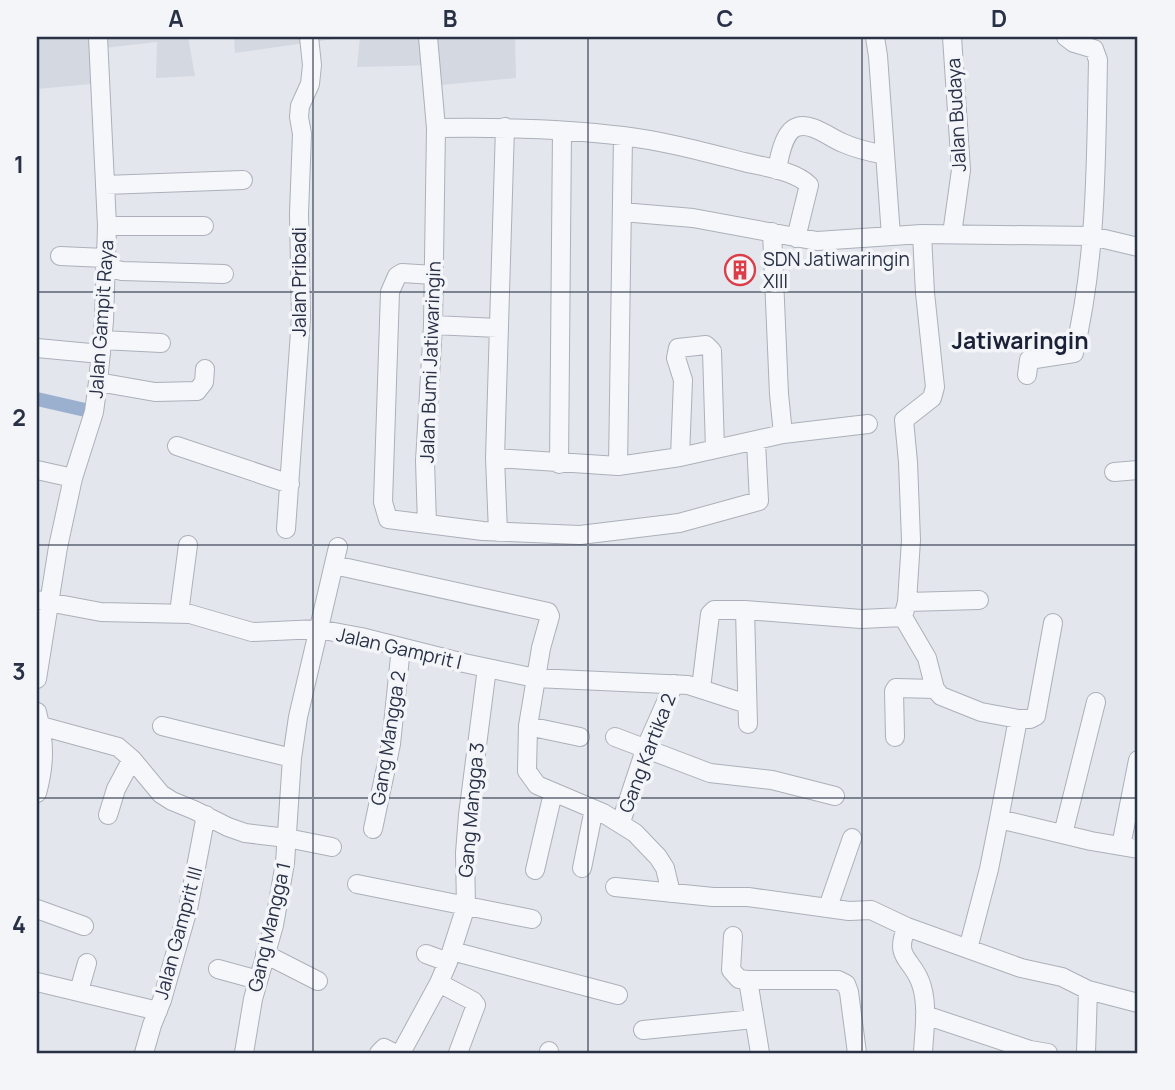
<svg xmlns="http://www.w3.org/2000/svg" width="1175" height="1090" viewBox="0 0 1175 1090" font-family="Manrope,sans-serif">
  <rect width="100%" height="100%" fill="#e3e6ec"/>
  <path fill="#d4d8e1" d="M 37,37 L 188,37 L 195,76 L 156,78 L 157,42 L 104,48 L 102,83 L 37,89 Z
    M 234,37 L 348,37 L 235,53 Z
    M 360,37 L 515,37 L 516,78 L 441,85 L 440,65 L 357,67 Z"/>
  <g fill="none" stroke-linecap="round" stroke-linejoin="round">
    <path stroke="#9bb0cf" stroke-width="14" d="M 37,399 L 94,412"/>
    <g stroke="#abb0ba" stroke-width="20">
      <path id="minor" d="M 875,37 L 878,56 L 891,236
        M 952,37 L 961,170 L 952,234
        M 436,128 C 498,127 561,128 623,136 C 664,141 704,152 744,162 C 763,167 794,170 809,185 L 796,238
        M 777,170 C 779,158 784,131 797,127 C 812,122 830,138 843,143 C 856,149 870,152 885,155
        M 105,185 L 243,180
        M 622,212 L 693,218 L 817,241 L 922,234 L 1092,236 L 1138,247
        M 107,226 L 204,226
        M 772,232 L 779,394 L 783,434
        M 922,234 L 925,293 L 935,387 L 932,398 L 904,420 L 908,462 L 911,540 L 907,602 L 903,617 L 927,658 L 935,689 L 941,696 L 981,712 L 1018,719 L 999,819 L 1091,841 L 1138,849
        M 60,256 L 105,258
        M 105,267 L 122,271 L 224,274
        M 434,275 L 402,273 L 397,276 L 390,292 L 383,502 L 388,519 L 483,531 L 580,535 L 679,523 L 759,501 L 756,442
        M 433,325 L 498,328
        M 102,340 L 161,343
        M 37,348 L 101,354
        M 1027,375 L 1029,360 L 1074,353 C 1097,258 1096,158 1098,60 L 1094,49 L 1074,43 L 1066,37
        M 98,382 L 155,392 L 197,391 L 204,382 L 205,369
        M 177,446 L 290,484
        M 680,457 L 683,380 L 676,358 L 678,348 L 706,345 L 712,351 L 715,449
        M 495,458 L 505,127
        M 559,464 L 562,132
        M 618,466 L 623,136
        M 37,470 L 73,478
        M 1114,472 L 1138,470
        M 427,524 L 425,461 L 433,325 L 436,128 L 428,37
        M 286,529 L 301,318 L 299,213 L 302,134 L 299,117 L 300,106 L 310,84 L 312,65 L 309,37
        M 498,532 L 495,458 L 618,466 L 680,457 L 783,434 L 868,424
        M 334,565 L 548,612 L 550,616 L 541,648 L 528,726 L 527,771 L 537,785 L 603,813 L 635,833 L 658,857 L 665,868 L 671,893
        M 37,600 L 101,612 L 190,614 L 252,632 L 318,629 L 361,637 L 464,663 L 535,678 L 688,685 L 747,704
        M 907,602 L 979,600
        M 745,610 L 748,724
        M 179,613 L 188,545
        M 37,679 L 58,547 L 73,478 L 94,412 L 98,382 L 104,321 L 107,226 L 98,37
        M 701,688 L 710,614 L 714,610 L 745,610 L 861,619 L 903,617
        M 37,712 C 45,742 45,764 37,793
        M 1018,719 L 1030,719 L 1036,716 L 1053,623
        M 41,726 L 118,747 L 132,759 L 161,794 L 172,801 L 194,810 L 228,827 L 245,833 L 287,838 L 332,847
        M 162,726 L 292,758
        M 528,726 L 580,737
        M 615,737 L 710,773 L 772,780 L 835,796
        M 895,737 L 894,691 L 896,688 L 935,689
        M 108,815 L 116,789 L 132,759
        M 621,822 L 646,747 L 674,684
        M 373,829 L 391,744 L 401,647
        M 1063,834 L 1096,702
        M 1121,846 L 1138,760
        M 582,868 L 594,809
        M 535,870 L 553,793
        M 357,884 L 532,919
        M 615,887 L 713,897 L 748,897 L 849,911 L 871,910 L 907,927 L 1021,968 L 1062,977 L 1088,990 L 1138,1003
        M 828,907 L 852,838
        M 37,909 L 84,926
        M 907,927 C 892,960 915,959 922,987 C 928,1008 924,1032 923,1053
        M 733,936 L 731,970 L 739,979 L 748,980
        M 968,949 L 989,869 L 999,819
        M 452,951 L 618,995
        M 265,954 L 318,981
        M 426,954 L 448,962 L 466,906 L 465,853 L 468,815 L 487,668
        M 218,969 L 258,980
        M 37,982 L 158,1011
        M 439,983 L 473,1001 L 476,1005 L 458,1053
        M 79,991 L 87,963
        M 925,1015 L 1030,1050 L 1048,1053
        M 643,1030 L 754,1019
        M 144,1053 L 152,1025 L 162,1000 L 188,909 L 206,815
        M 244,1053 L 253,999 L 274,925 L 285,863 L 292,758 L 298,717 L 338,547
        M 379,1053 L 384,1048 L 394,1053
        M 401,1053 L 439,983 L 448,962
        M 549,1053 L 549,1051
        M 760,1053 L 748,980 L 838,980 L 846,984 L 849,992 L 857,1053
        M 1086,1053 L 1088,990"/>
    </g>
    <use href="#minor" stroke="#f6f7fa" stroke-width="18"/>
  </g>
  <path fill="none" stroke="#293146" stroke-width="2" stroke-opacity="0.55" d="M 313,37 L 313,1053M 588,37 L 588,1053M 862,37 L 862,1053M 37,292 L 1138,292M 37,545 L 1138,545M 37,798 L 1138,798"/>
  <defs>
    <g id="building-ring" transform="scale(1.575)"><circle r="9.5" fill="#f3f5f9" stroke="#db3e48" stroke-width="1.5"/><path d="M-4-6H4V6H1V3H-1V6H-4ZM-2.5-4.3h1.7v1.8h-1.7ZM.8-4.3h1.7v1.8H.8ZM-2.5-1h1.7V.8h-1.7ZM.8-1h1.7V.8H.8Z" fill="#db3e48"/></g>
  </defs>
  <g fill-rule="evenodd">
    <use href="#building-ring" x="740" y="270"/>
  </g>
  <g text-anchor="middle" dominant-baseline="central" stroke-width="7" stroke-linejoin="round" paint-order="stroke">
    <g font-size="19" fill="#293146" stroke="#f3f5f9">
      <text transform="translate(956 115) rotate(-93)">Jalan Budaya</text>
      <text transform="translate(299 282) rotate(-90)">Jalan Pribadi</text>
      <text transform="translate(101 319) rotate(-86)">Jalan Gampit Raya</text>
      <text transform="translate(430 362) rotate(-88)">Jalan Bumi Jatiwaringin</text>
      <text transform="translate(399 648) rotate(13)">Jalan Gamprit I</text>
      <text transform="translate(388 738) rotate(-81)">Gang Mangga 2</text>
      <text transform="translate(647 753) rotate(-69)">Gang Kartika 2</text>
      <text transform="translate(471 810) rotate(-85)">Gang Mangga 3</text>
      <text transform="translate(269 927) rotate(-77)">Gang Mangga 1</text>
      <text transform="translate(178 933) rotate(-75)">Jalan Gamprit III</text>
    </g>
    <g font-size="19" fill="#293146" stroke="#f3f5f9" text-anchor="start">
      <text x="763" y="259">SDN Jatiwaringin<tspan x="763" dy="22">XIII</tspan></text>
    </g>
    <g font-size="23" font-weight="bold" fill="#1b2237" stroke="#f3f5f9">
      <text x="1020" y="340">Jatiwaringin</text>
    </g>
  </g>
  <rect width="1175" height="1090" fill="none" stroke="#f3f5f9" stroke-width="77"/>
  <rect x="38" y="38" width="1098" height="1014" fill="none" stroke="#293146" stroke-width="2.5"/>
  <g font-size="23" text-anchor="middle" font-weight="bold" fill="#293146">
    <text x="176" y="27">A</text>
    <text x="450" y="27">B</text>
    <text x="725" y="27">C</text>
    <text x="999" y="27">D</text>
    <text x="19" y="173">1</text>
    <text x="19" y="426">2</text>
    <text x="19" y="680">3</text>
    <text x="19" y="933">4</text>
  </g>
</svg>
